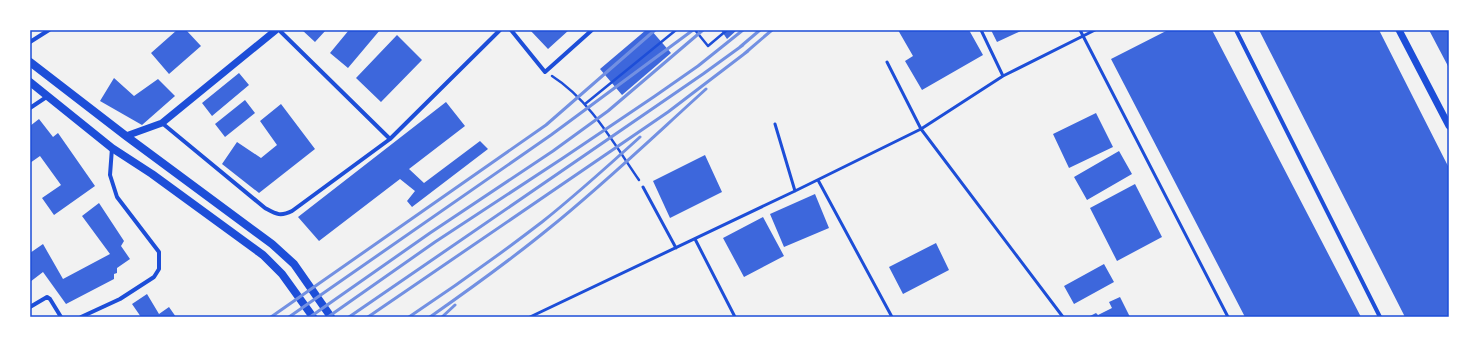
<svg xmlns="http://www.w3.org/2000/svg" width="1479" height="347" viewBox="0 0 1479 347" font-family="'Alegreya Sans',sans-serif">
  <rect width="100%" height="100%" fill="#f2f2f2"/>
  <path fill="#3d67dc" d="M 177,30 L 186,30 L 201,46 L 169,74 L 151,53 Z
    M 302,30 L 326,30 L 315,42 Z
    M 349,30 L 380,30 L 348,68 L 330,53 Z
    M 530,30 L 569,30 L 548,49 Z
    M 646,30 L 651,30 L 671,53 L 622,95 L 600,69 Z
    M 721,30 L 737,30 L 727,39 Z
    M 898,30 L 969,30 L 983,55 L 922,90 L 905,61 L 913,56 Z
    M 991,30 L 1023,30 L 997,42 Z
    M 1168,30 L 1212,30 L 1361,317 L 1245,317 L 1111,59 Z
    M 1259,30 L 1379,30 L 1449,168 L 1449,317 L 1405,317 Z
    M 1429,30 L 1449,30 L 1449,68 Z
    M 397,35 L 422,60 L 381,102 L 356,78 Z
    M 239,73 L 249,85 L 212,116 L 202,103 Z
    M 114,78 L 134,96 L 158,79 L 175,96 L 142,125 L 100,101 Z
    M 245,100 L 255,113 L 225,137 L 215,124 Z
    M 446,102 L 465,126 L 409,169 L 424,183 L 480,141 L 488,149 L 412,207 L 407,201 L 415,191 L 400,179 L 319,241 L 298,217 Z
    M 281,104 L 315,149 L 259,193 L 222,164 L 237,142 L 261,158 L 277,145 L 260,121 Z
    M 1096,113 L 1113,147 L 1069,168 L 1053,134 Z
    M 39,119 L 53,137 L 58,133 L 95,186 L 54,215 L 42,198 L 61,185 L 40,156 L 30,163 L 30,126 Z
    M 1119,151 L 1132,174 L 1087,200 L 1074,177 Z
    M 705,155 L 722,192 L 670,218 L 653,181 Z
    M 1135,184 L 1162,237 L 1117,261 L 1090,208 Z
    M 815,194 L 829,228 L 784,247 L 770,214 Z
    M 99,203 L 124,241 L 121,246 L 130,259 L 117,268 L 117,273 L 114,274 L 114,279 L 66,304 L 43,272 L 30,282 L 30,253 L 43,244 L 63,279 L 110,254 L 82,216 Z
    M 763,217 L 784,256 L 744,277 L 723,238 Z
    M 936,243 L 949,270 L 903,294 L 889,267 Z
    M 1104,264 L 1114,282 L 1074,304 L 1064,286 Z
    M 147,294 L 159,314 L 169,307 L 176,317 L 141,317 L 132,304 Z
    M 1120,297 L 1130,317 L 1088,317 L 1096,313 L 1098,315 L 1112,308 L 1109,302 Z"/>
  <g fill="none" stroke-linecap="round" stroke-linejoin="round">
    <path stroke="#1d4ed8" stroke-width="2.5" d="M 695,30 L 708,46 L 727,30
      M 552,76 C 590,100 614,144 639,180
      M 585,104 L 676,30"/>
    <path stroke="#1d4ed8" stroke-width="3" d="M 981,30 L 1003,76
      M 1080,30 L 1228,317
      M 887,62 L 921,129 L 1063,317
      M 775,124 L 795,191
      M 818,180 L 892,317
      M 643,187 L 676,248
      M 695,239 L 735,317
      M 530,317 L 795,191 L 921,129 L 1003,76 L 1095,30"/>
    <path stroke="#1d4ed8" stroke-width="4" d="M 279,30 L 390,139
      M 511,30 L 545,72 L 592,30
      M 1236,30 L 1380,317
      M 30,42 L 49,30
      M 30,108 L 48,96
      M 162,123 L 265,208 C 276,214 280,217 292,211 L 390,139 L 500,30
      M 30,307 L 47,297 L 50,299 L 61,317
      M 81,317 L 120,299 L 154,277 L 159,269 L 159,252 L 117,197 L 110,175 L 112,148"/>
    <path stroke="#1d4ed8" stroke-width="7" d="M 1399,30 L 1449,126
      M 126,136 L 162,123 L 276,30"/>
    <path stroke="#1d4ed8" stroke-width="8" d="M 30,62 L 126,136 L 272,244 L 294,264 L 331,317
      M 30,82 L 112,148 L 152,174 L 263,255 L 282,274 L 313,317"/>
    <path stroke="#7290e2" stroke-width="3" d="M 740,47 L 760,30
      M 744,54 L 772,30
      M 271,317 L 546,125 L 655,30
      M 289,317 L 551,135 L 693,30
      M 310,317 L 430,233 L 553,151 L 608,111 L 703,30
      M 328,317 L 435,242 L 563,158 L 655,96 L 698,66 L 743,30
      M 349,317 L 703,74 L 743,45
      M 368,317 L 668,112 L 748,51
      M 409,317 C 454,287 499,255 542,222 C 576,195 608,166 640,137
      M 430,317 C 470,289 509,261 547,230 C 602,186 653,137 706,89
      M 442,317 L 455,305"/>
  </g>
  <rect width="1479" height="347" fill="none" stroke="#ffffff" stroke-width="62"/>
  <rect x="31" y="31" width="1417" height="285" fill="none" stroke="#1d4ed8" stroke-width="1.5"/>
</svg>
